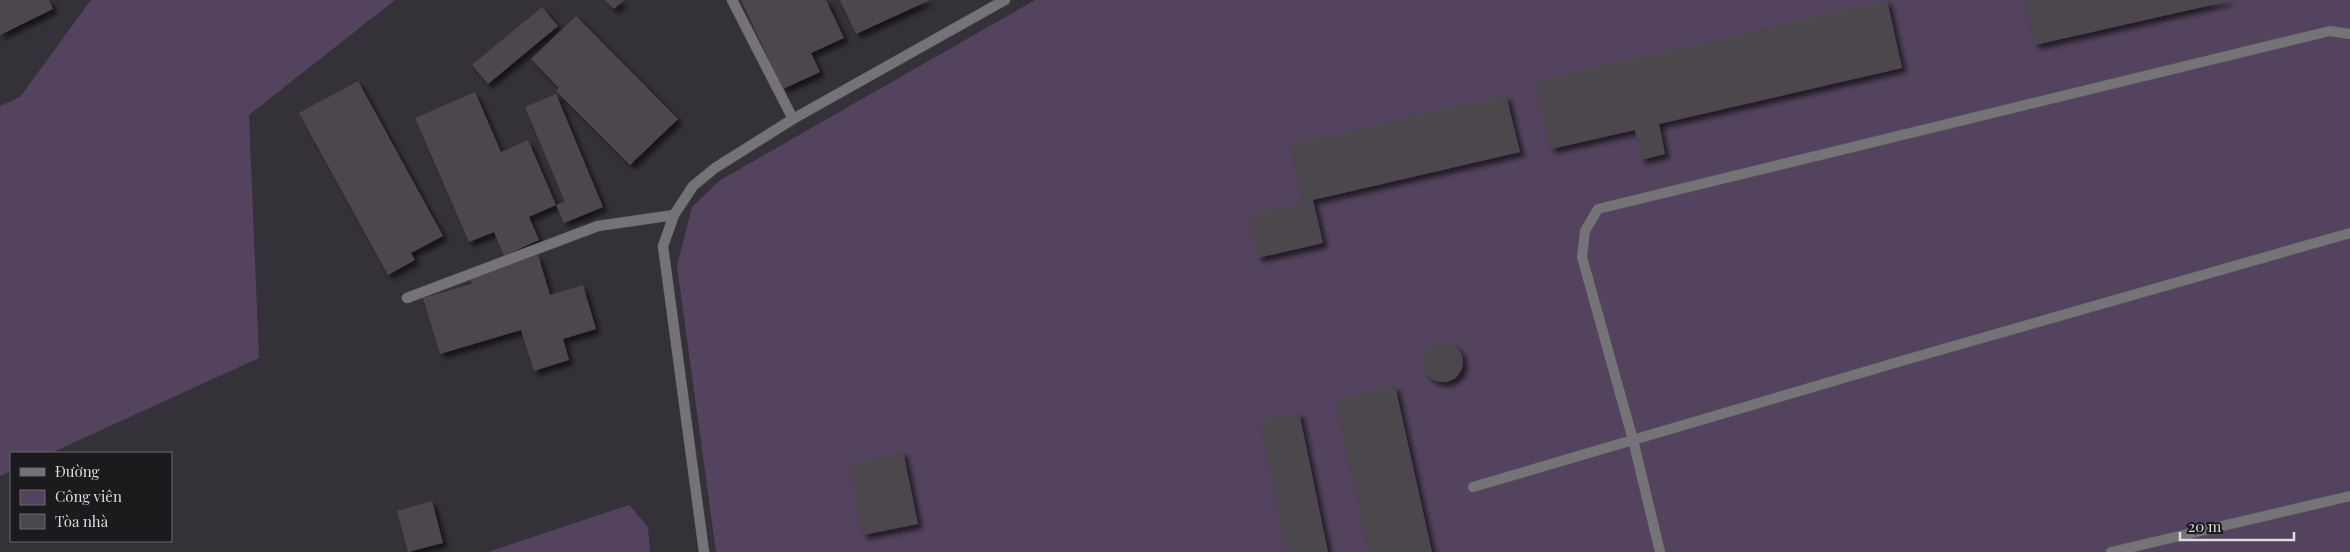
<svg xmlns="http://www.w3.org/2000/svg" width="2350" height="552" viewBox="0 0 2350 552" font-family="'Playfair Display',serif">
  <defs>
    <filter id="shadow"><feDropShadow dx="4.5" dy="4.5" stdDeviation="2.5" flood-color="#0009"/></filter>
  </defs>
  <rect width="100%" height="100%" fill="#353138"/>
  <path fill="#53435e" d="M 91,0 L 395,0 L 249,115 L 259,358 L 51,453 L 11,453 L 11,471 L 0,476 L 0,106 L 20,97 Z
    M 1035,0 L 2350,0 L 2350,552 L 716,552 L 677,266 L 692,207 L 719,181 Z
    M 629,505 L 648,527 L 650,552 L 488,552 Z"/>
  <path fill="#4b474e" filter="url(#shadow)" d="M 0,0 L 49,0 L 53,9 L 0,35 Z
    M 605,0 L 624,0 L 614,9 Z
    M 741,0 L 826,0 L 844,38 L 811,53 L 820,72 L 783,89 Z
    M 840,0 L 930,0 L 856,34 Z
    M 1887,0 L 1902,68 L 1659,124 L 1665,154 L 1641,160 L 1635,130 L 1551,149 L 1536,81 Z
    M 2024,0 L 2229,0 L 2229,1 L 2035,45 Z
    M 542,7 L 558,26 L 488,84 L 472,65 Z
    M 576,16 L 678,119 L 630,165 L 556,91 L 559,88 L 531,59 Z
    M 358,81 L 443,236 L 411,253 L 415,260 L 388,275 L 299,113 Z
    M 475,92 L 501,152 L 528,140 L 556,205 L 529,217 L 539,240 L 504,256 L 494,232 L 469,242 L 415,118 Z
    M 556,94 L 603,207 L 564,223 L 556,205 L 565,202 L 525,107 Z
    M 1506,95 L 1520,152 L 1313,200 L 1323,243 L 1258,258 L 1249,215 L 1303,202 L 1290,144 Z
    M 538,255 L 550,295 L 583,285 L 596,329 L 563,339 L 569,360 L 534,371 L 521,330 L 440,354 L 423,298 L 472,284 L 469,276 Z
    M1423 362a20 20 0 1 1 40 0a20 20 0 1 1-40 0Z
    M 1395,386 L 1432,552 L 1369,552 L 1335,399 Z
    M 1299,412 L 1328,552 L 1287,552 L 1260,420 Z
    M 903,451 L 918,524 L 863,535 L 849,463 Z
    M 432,501 L 443,543 L 408,552 L 397,511 Z"/>
  <g fill="none" stroke-linecap="round" stroke-linejoin="round">
    <g stroke="#545056" stroke-width="11">
      <path id="lane" d="M 1473,487 L 1905,360 L 2350,233
        M 1660,552 L 1633,440 L 1582,257 L 1585,231 L 1598,209 L 2330,31 L 2350,34
        M 2111,552 L 2350,496"/>
    </g>
    <g stroke="#545056" stroke-width="11">
      <path id="street" d="M 732,0 L 793,119
        M 407,298 L 598,226 L 674,215
        M 704,552 L 663,246 L 674,215 L 693,186 L 715,168 L 793,119 L 1005,0"/>
    </g>
    <use href="#lane" stroke="#757377" stroke-width="10"/>
    <use href="#street" stroke="#757377" stroke-width="10"/>
  </g>
  <rect x="10" y="452" width="162" height="90" fill="#1c1a1d" stroke="#6a686b"/>
  <rect x="20" y="468" width="25" height="8" fill="#757377" stroke="#6a686b"/>
  <text x="55" y="477" font-size="15" fill="#dfdce1">Đường</text>
  <rect x="20" y="490" width="25" height="15" fill="#53435e" stroke="#6a686b"/>
  <text x="55" y="502" font-size="15" fill="#dfdce1">Công viên</text>
  <rect x="20" y="514" width="25" height="15" fill="#4b474e" stroke="#6a686b"/>
  <text x="55" y="527" font-size="15" fill="#dfdce1">Tòa nhà</text>
  <path d="M2180 532v8h114v-8" fill="none" stroke="#dfdce1" stroke-width="2.5"/>
  <text x="2188" y="532" font-size="15" fill="#dfdce1" stroke="#1c1a1d" stroke-width="4" paint-order="stroke">20 m</text>
</svg>
